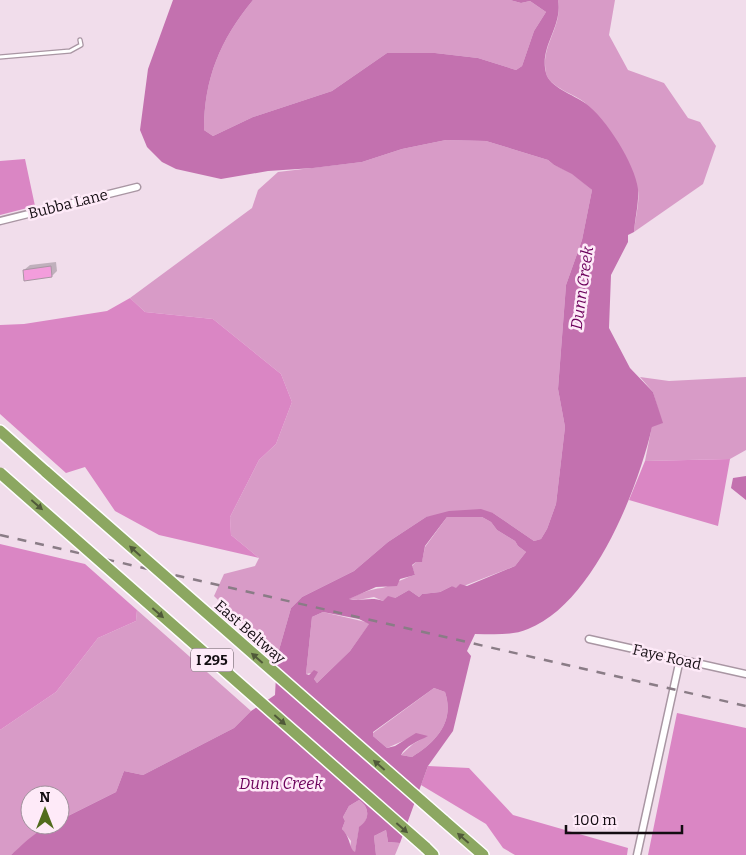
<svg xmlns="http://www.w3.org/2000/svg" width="746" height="855" viewBox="0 0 746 855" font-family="Bitter,serif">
  <rect width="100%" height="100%" fill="#f1ddeb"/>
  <path fill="#d89bc7" d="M 253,0 L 510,0 L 521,3 L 530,1 L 546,12 L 534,31 L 522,66 L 516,70 L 478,58 L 435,53 L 387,53 L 332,91 L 253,117 L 213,136 L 204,130 C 204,79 220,40 253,0 Z
    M 558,0 L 615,0 L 609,35 L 628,70 L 664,83 L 688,118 L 700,122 L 716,146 L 703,184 L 634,232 C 635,219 640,202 638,190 C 637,184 590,106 584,102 C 574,94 549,87 546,73 C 540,45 563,28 558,0 Z
    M 446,140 L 486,141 L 548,160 L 554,165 L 572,173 L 592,190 L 582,240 L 566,285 L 558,389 L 565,427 L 556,504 L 547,529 L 541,539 L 534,541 L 493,513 L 426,517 L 388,542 L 354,571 L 302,597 L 291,608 L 277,657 L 214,596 L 224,574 L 255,566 L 259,558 L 231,535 L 230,517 L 259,460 L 276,444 L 292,402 L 281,374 L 213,319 L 145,312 L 130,298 L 252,208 L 258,190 L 278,172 L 362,162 L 402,149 Z
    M 640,377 L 669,381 L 746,377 L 746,450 L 730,459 L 645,461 L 652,426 L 662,423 L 653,392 Z
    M 447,517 L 482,517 L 491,522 L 497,530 L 515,541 L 518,546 L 526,552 L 515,566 L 456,589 L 452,586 L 440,592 L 422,594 L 419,597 L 409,590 L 395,598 L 383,601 L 374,597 L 358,600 L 348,599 C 360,594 370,589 382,588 C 388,587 406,577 415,575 L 412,566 L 416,562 L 422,561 L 425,547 Z
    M 137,610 L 251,711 L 234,728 L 143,775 L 124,771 L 116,792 L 60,820 L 60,795 L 30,795 L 30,825 L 49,825 L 11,855 L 0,855 L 0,730 L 56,692 L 98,638 L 136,621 Z
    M 323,612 L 370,623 L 350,651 L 317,683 L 314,679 L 317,672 L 306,674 L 312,617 Z
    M 434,688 L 445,692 C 455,722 436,742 412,757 L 401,755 L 413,744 L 427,736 L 412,737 L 387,748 L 373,736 L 373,733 Z
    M 359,800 C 370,807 370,820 359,828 L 355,853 L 350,848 L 351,841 L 342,829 L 345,821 L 343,817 L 349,806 Z
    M 386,830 L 388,842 L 400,843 L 395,855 L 376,855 L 374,836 Z"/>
  <path fill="#da86c4" d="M 25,159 L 35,206 L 0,215 L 0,161 Z
    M 130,298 L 145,312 L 213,319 L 281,374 L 292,402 L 276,444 L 259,460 L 230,517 L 231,535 L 259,558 L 159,535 L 115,511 L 85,467 L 66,473 L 0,414 L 0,325 L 24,324 L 107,311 Z
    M 730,459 L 718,526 L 629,500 L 645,461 Z
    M 0,544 L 85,564 L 137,610 L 136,621 L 98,638 L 56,692 L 0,730 Z
    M 677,713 L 746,728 L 746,855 L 648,855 Z
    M 428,766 L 469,768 L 513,815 L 628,848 L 627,855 L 515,855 L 503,848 L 486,824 L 421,785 Z"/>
  <path fill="#c371af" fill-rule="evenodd" d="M 173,0 L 253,0 C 220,40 204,79 204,130 L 213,136 L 253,117 L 332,91 L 387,53 L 435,53 L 478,58 L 516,70 L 522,66 L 534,31 L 546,12 L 530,1 L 521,3 L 510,0 L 558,0 C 563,27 539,46 546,73 C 549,87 574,95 585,103 C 606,118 635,164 638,189 C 639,203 635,218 634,232 L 628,235 L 628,242 L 611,275 L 609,328 L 630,368 L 653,392 L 663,423 L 652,427 C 638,489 593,604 528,629 C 512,636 492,634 475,634 L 467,651 L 471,656 L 453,731 L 428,766 L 400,843 L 388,842 L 386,830 L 374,836 L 376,855 L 11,855 C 26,842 40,825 60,825 L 60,820 L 116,792 L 124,771 L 143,775 L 234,728 L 251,711 L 275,695 L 277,657 L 291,608 L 302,597 L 354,571 L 388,542 L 426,517 L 449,511 L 481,509 L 493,513 L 534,541 L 541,539 L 547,529 L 556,504 L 565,427 L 558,389 L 566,285 L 582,240 L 592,190 L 572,174 L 554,165 L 548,160 L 486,141 L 446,140 L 402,149 L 362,162 L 313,168 L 268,171 L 221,179 L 176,169 L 162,162 L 147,147 L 140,130 L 148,69 ZM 447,517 L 482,517 L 491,522 L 497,530 L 515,541 L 518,546 L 526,552 L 515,566 L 467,586 L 460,584 L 456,588 L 452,586 L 440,592 L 422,594 L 419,597 L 409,590 L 395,598 L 388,596 L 383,601 C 371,596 361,602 349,599 L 376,587 L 397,586 L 400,579 L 415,575 L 412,565 L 416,562 L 422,562 L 425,546 ZM 323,612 L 359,619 L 369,624 L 350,651 L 317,683 L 314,679 L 318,672 L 314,670 L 309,675 L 306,674 L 312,617 ZM 434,688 L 445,692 C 455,722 436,742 412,757 L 401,755 C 405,746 419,741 428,736 L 416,733 L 395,746 L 387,748 L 373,736 L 373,732 ZM 359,800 C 370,807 370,820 359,827 L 355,852 C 349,849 351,838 342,829 L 345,821 L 343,817 L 349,806 Z
    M 746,476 L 746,500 L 731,488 L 733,478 Z"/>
  <path fill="#0003" d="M 56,262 L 57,271 L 52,276 L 24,270 L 30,265 Z"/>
  <path fill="#f39ddc" stroke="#a996a3" d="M 51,266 L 52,277 L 24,281 L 23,270 Z"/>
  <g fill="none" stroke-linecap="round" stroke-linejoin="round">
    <g stroke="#a996a3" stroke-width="5.5">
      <path id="lane" d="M 0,57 L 70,51 L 81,45 L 80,40"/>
    </g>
    <g stroke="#a996a3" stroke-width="9">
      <path id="street" d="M 0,221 L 137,187
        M 589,639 L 746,674
        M 637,855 L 680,659"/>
    </g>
    <g stroke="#fff" stroke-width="14">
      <path id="highway" d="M 0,431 L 46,472
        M 443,820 L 483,855
        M 425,847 L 433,855"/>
    </g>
    <use href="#lane" stroke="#fff" stroke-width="3"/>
    <use href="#street" stroke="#fff" stroke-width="6"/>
    <use href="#highway" stroke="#8ca761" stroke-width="11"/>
    <path stroke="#8a7c86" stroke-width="2.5" stroke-dasharray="9 9" stroke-linecap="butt" d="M 0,535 L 746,706"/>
    <g stroke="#fff" stroke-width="14" stroke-linecap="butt">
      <path id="highway-bridge" d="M 46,472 L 443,820
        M 0,473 L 425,847"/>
    </g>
    <use href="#highway-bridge" stroke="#8ca761" stroke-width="11"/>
  </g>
  <defs><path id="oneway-solid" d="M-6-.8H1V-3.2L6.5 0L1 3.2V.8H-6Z" transform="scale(1.25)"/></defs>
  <g fill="#505a39">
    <use href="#oneway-solid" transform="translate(37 505) rotate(41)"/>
    <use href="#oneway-solid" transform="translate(135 551) rotate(-138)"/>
    <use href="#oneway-solid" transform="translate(158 613) rotate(41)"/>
    <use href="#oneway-solid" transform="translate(257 658) rotate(-139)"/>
    <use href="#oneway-solid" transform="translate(280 720) rotate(41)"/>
    <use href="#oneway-solid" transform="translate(379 765) rotate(-139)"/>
    <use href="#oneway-solid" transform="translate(402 828) rotate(41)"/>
    <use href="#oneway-solid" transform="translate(463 838) rotate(-139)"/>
  </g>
  <g text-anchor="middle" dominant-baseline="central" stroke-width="5" stroke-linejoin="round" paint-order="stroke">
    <rect fill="#feeaf8" stroke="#5a4f56" stroke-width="1" x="191" y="648.5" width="42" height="23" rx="4"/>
    <g font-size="14" font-weight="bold" fill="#130c11">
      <text x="212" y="660">I 295</text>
    </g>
    <g font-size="15" fill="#130c11" stroke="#feeaf8">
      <text transform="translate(68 204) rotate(-14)">Bubba Lane</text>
      <text transform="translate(250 632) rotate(41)">East Beltway</text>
      <text transform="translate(667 657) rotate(13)">Faye Road</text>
    </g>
    <g font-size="16" font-style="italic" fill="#6c015b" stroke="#feeaf8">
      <text transform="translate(582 288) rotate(-82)">Dunn Creek</text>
      <text x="281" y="783">Dunn Creek</text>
    </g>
  </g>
  <g transform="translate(45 810)"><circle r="24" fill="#feeaf8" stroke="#a0919c"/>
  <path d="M0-4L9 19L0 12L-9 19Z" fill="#516b1d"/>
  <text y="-8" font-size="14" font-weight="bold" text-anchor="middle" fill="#130c11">N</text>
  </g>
  <path d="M566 825v8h116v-8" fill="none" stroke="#130c11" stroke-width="2.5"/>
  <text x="574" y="825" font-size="15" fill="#130c11" stroke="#feeaf8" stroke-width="4" paint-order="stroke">100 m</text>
</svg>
